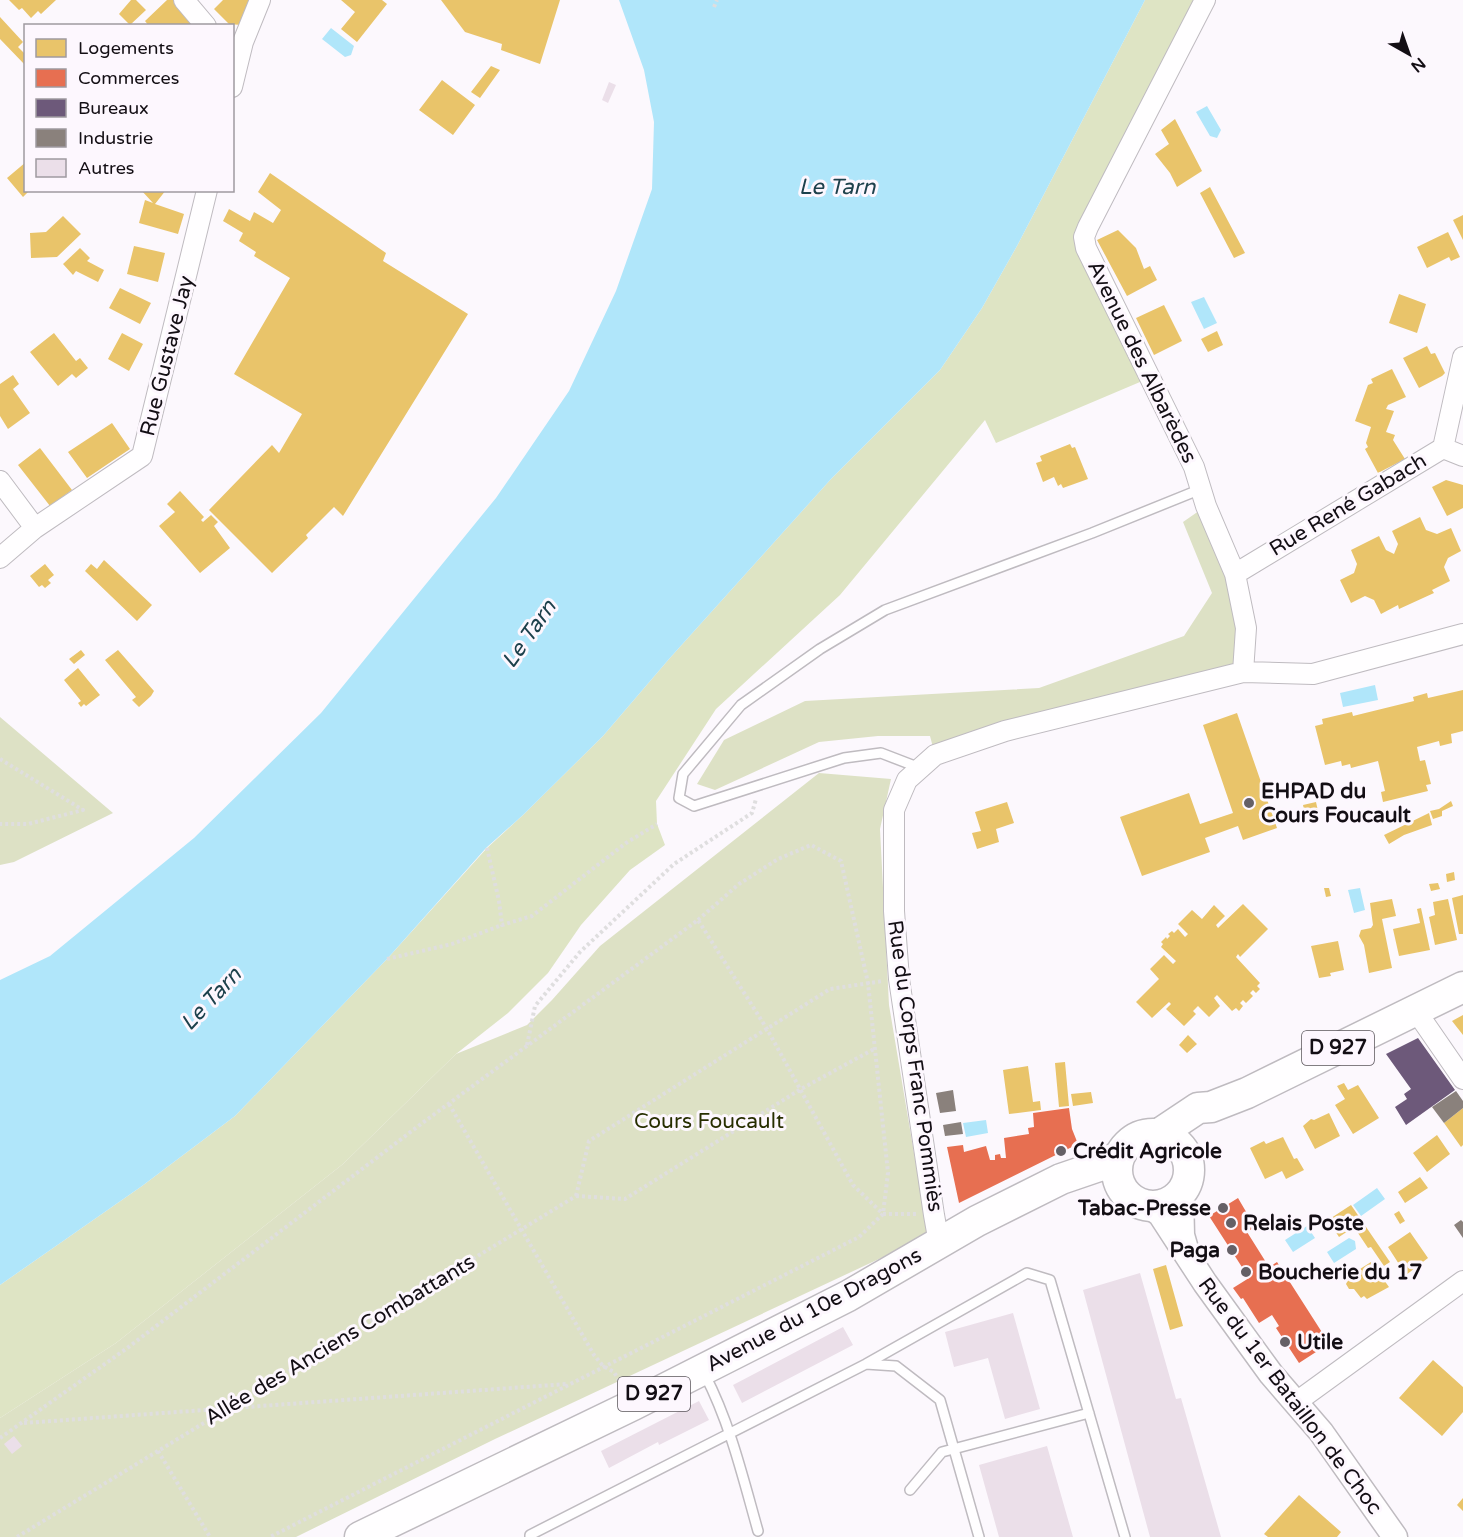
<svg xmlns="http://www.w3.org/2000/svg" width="1463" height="1537" viewBox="0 0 1463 1537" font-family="'Varela Round',sans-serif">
  <rect width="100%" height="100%" fill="#fcf8fd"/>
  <path fill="#dde1c5" d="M 1206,506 L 1236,574 L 1243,672 L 935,755 L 930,736 L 878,736 L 819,742 L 715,790 L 697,784 L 724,740 L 805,701 L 1039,688 L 1184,636 L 1212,593 L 1183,522 Z
    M 0,717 L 113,813 L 14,862 L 0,865 Z
    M 819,773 L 891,779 L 880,829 L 889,1005 L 928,1236 L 495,1439 L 296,1537 L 0,1537 L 0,1418 L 116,1343 L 343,1164 L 456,1054 L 527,1025 L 552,1000 L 600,946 Z"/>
  <path fill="#dee4c4" d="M 1145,0 L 1205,0 L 1088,227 L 1147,372 L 1140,382 L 996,443 L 985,420 L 840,595 L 716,709 L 656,801 L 657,824 L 665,845 L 630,870 L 581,925 L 548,973 L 508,1013 L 456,1054 L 343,1164 L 116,1343 L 0,1418 L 0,1285 L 142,1186 L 235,1116 L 387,959 L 487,848 L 523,815 L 603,736 L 669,659 L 831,479 L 940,370 L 982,308 L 1017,246 Z"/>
  <path fill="#b0e6fa" d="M 619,0 L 1145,0 L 1017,246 L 982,308 L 940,370 L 831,479 L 669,659 L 603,736 L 523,815 L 486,848 L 387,959 L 235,1116 L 142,1186 L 0,1285 L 0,980 L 50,956 L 194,838 L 321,713 L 496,498 L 569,391 L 616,291 L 652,189 L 654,122 L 644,70 Z
    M 331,28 L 354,46 L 351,55 L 345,57 L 322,39 Z
    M 1207,106 L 1221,130 L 1217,138 L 1210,136 L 1196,112 Z
    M 1204,297 L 1217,323 L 1204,329 L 1191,302 Z
    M 1375,685 L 1378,700 L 1343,707 L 1340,693 Z
    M 1360,888 L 1365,910 L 1354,913 L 1348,890 Z
    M 986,1120 L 988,1133 L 966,1137 L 963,1123 Z
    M 1377,1188 L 1385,1199 L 1361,1216 L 1353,1205 Z
    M 1307,1226 L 1315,1238 L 1293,1252 L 1285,1240 Z
    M 1349,1238 L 1355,1241 L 1356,1249 L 1334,1263 L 1327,1252 Z"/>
  <path fill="#e9c46a" d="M 9,0 L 56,0 L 41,14 L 38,11 L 31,18 L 22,8 L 19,10 Z
    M 131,0 L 136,0 L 146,10 L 130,25 L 119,14 Z
    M 167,0 L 175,0 L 198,26 L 149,26 L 145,21 Z
    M 223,0 L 251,0 L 241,25 L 229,24 L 214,9 Z
    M 341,0 L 382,0 L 387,4 L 357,42 L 341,29 L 355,12 Z
    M 441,0 L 560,0 L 540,64 L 501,50 L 502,44 L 465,32 Z
    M 0,17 L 23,42 L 18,47 L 26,55 L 26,66 L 0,39 Z
    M 491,66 L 500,70 L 480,98 L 471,92 Z
    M 442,80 L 475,105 L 453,135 L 419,110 Z
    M 1175,119 L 1202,171 L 1177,187 L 1170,173 L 1155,154 L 1169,144 L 1161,130 Z
    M 26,162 L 26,190 L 30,190 L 23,197 L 7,178 Z
    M 270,173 L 386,253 L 383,261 L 468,314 L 343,516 L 334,507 L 306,535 L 308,538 L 272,573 L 209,510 L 272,445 L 279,453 L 302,414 L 234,374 L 290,278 L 254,256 L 256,252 L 239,241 L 243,233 L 223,221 L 229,209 L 250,221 L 254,212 L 273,223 L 281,210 L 258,192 Z
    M 1210,187 L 1245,253 L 1234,258 L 1200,193 Z
    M 141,190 L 166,190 L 155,204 L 184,214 L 178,234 L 139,223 L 145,200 L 153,203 Z
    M 1463,215 L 1463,240 L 1453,220 Z
    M 63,216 L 81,234 L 57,257 L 31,258 L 30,233 L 46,232 Z
    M 1118,230 L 1136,248 L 1144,269 L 1150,266 L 1157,280 L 1127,296 L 1097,240 Z
    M 1448,232 L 1460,257 L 1451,261 L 1449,257 L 1427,268 L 1417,247 Z
    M 134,246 L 165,253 L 158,282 L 127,274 Z
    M 80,248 L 90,258 L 87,261 L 104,270 L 98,282 L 76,271 L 73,275 L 63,264 Z
    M 120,288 L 151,303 L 140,324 L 109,308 Z
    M 1399,294 L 1426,304 L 1417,333 L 1389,323 Z
    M 1164,305 L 1182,341 L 1154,355 L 1136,318 Z
    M 1217,331 L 1223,345 L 1208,352 L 1201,339 Z
    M 54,333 L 76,361 L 80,358 L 88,368 L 76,378 L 72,374 L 58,386 L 30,352 Z
    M 122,333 L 143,344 L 129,371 L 108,359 Z
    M 1427,346 L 1431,354 L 1435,353 L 1445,373 L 1442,376 L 1419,388 L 1403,358 Z
    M 1392,369 L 1406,397 L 1388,405 L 1386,409 L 1394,411 L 1386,432 L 1395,435 L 1393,440 L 1405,459 L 1378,473 L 1365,449 L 1368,447 L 1366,443 L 1371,427 L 1355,421 L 1368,385 L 1373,383 L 1371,379 Z
    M 13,375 L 19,384 L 13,389 L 30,413 L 8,429 L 0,416 L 0,384 Z
    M 112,423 L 130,449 L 87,478 L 68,452 Z
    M 1070,444 L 1072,448 L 1075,447 L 1088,479 L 1063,488 L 1061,484 L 1058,486 L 1054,477 L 1043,482 L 1036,463 L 1042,461 L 1040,456 Z
    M 40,448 L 72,490 L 50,506 L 18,465 Z
    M 1446,480 L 1463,485 L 1463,508 L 1447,516 L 1432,487 Z
    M 180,491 L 204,517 L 201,520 L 203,522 L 211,515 L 218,522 L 214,526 L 230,548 L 200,573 L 159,526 L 175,512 L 167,504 Z
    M 1420,517 L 1426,530 L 1437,534 L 1451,528 L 1461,551 L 1448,558 L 1444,567 L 1450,581 L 1432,590 L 1434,593 L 1399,609 L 1398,605 L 1381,614 L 1374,600 L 1365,596 L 1351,603 L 1340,580 L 1354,573 L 1357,564 L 1351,550 L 1379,536 L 1386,550 L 1394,554 L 1398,544 L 1392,531 Z
    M 104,560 L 152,605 L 137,621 L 85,571 L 91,564 L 97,569 Z
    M 45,564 L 54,575 L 48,580 L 51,583 L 45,588 L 42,585 L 39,587 L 30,576 Z
    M 81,650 L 85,655 L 74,664 L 69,659 Z
    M 118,650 L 154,691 L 151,696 L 139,707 L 132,700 L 136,697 L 105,660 Z
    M 78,668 L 100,695 L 86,706 L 84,704 L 81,707 L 78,703 L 81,701 L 64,680 Z
    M 1463,690 L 1463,731 L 1451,734 L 1452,743 L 1440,746 L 1439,741 L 1417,747 L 1420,761 L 1425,760 L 1431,784 L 1426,785 L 1428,791 L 1383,802 L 1381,792 L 1385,791 L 1378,761 L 1351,768 L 1350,764 L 1342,766 L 1341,761 L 1325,765 L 1315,726 L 1323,724 L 1322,719 L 1352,712 L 1353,716 L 1414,701 L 1413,697 L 1427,693 L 1428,698 Z
    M 1237,713 L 1277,828 L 1243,840 L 1238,826 L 1205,838 L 1210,852 L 1142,876 L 1120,817 L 1189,793 L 1200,824 L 1233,813 L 1203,725 Z
    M 1451,801 L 1453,806 L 1442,811 L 1442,816 L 1433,819 L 1430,811 L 1439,809 Z
    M 1007,802 L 1014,823 L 996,829 L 999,842 L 977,849 L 972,833 L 981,831 L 975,812 Z
    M 1316,802 L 1318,811 L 1305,814 L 1303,805 Z
    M 1429,813 L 1432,825 L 1404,835 L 1389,844 L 1384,835 Z
    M 1454,872 L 1455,880 L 1447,882 L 1446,874 Z
    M 1438,883 L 1440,889 L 1431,891 L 1429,884 Z
    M 1324,888 L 1329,888 L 1331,896 L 1326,897 Z
    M 1463,895 L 1463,934 L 1459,934 L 1452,898 Z
    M 1392,899 L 1396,916 L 1382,919 L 1392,968 L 1369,973 L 1364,945 L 1359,936 L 1361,930 L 1371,928 L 1373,925 L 1370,903 Z
    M 1448,899 L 1457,940 L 1435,945 L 1429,917 L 1435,915 L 1433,902 Z
    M 1243,904 L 1268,929 L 1240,957 L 1238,954 L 1236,957 L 1260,983 L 1257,986 L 1260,989 L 1256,993 L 1253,990 L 1250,993 L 1253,996 L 1246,1003 L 1243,1000 L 1240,1003 L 1243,1006 L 1239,1011 L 1236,1008 L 1232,1011 L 1217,995 L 1214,998 L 1220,1006 L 1209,1017 L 1198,1006 L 1193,1011 L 1196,1014 L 1184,1026 L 1166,1009 L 1171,1004 L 1169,1002 L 1152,1018 L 1136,1002 L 1159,979 L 1150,969 L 1164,955 L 1173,964 L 1176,961 L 1161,947 L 1163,944 L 1161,942 L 1166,937 L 1167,939 L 1170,936 L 1168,934 L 1172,931 L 1174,933 L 1178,929 L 1185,937 L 1188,934 L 1178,924 L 1192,910 L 1202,919 L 1214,905 L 1225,916 L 1216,925 L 1218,928 Z
    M 1421,908 L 1430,950 L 1399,956 L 1393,929 L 1420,923 L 1417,909 Z
    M 1338,941 L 1344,970 L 1330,973 L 1331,976 L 1319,978 L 1311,946 Z
    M 1463,1015 L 1463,1035 L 1452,1021 Z
    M 1188,1035 L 1197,1044 L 1187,1053 L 1179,1045 Z
    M 1065,1062 L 1069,1106 L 1059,1107 L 1055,1063 Z
    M 1028,1066 L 1033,1102 L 1040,1101 L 1041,1110 L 1009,1114 L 1003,1070 Z
    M 1344,1083 L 1348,1090 L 1358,1085 L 1379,1118 L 1353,1134 L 1335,1105 L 1345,1099 L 1337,1086 Z
    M 1091,1092 L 1093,1103 L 1073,1106 L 1071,1094 Z
    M 1463,1108 L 1463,1145 L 1461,1147 L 1444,1123 Z
    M 1329,1113 L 1340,1136 L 1315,1149 L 1303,1126 L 1311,1119 L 1314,1120 Z
    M 1437,1135 L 1450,1154 L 1427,1172 L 1413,1153 Z
    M 1283,1137 L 1294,1159 L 1297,1158 L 1304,1170 L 1286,1179 L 1282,1171 L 1265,1179 L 1250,1148 L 1264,1141 L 1266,1144 Z
    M 1420,1177 L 1428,1188 L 1405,1203 L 1398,1192 Z
    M 1351,1205 L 1390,1262 L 1384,1266 L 1371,1247 L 1368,1248 L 1354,1227 L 1339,1237 L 1328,1220 Z
    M 1399,1211 L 1405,1221 L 1400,1224 L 1394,1214 Z
    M 1410,1232 L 1428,1258 L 1406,1275 L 1388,1247 Z
    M 1371,1262 L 1389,1287 L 1367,1299 L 1364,1296 L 1361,1298 L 1354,1289 L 1349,1289 L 1346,1284 L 1348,1280 L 1362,1271 L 1360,1269 Z
    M 1166,1265 L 1183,1326 L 1170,1330 L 1153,1269 Z
    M 1322,1340 L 1325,1345 L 1317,1351 L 1314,1346 Z
    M 1433,1360 L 1463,1387 L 1463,1412 L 1442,1436 L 1399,1398 Z
    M 1299,1495 L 1341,1532 L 1337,1537 L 1268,1537 L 1264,1534 Z
    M 1463,1498 L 1463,1511 L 1457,1505 Z"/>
  <path fill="#e76f51" d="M 1069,1108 L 1072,1129 L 1078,1144 L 959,1203 L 947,1147 L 963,1145 L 964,1152 L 986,1146 L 990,1160 L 995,1160 L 995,1155 L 1000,1154 L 1001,1158 L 1006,1158 L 1004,1138 L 1029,1134 L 1028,1128 L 1034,1127 L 1033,1113 Z
    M 1238,1198 L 1255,1227 L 1247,1232 L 1269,1267 L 1277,1262 L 1325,1337 L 1311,1346 L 1316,1352 L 1299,1363 L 1276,1328 L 1279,1326 L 1272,1315 L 1259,1323 L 1243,1298 L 1241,1299 L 1233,1288 L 1249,1278 L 1209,1216 Z"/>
  <path fill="#6d597a" d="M 1418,1038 L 1455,1090 L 1406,1125 L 1395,1107 L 1407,1099 L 1404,1094 L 1411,1089 L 1386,1054 Z"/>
  <path fill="#8a817c" d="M 953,1090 L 956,1111 L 940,1113 L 936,1093 Z
    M 1456,1091 L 1463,1101 L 1463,1108 L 1444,1123 L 1432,1107 Z
    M 961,1122 L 963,1134 L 945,1136 L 943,1125 Z
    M 1461,1220 L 1463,1222 L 1463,1238 L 1454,1225 Z"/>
  <path fill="#ebdfe9" d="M 609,82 L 616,85 L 608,103 L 602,100 Z
    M 1140,1273 L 1176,1399 L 1181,1398 L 1221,1537 L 1150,1537 L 1083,1290 Z
    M 1013,1313 L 1040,1409 L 1005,1419 L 988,1358 L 954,1367 L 945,1332 Z
    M 843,1327 L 853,1345 L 742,1403 L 733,1385 Z
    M 699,1401 L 709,1420 L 659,1445 L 658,1442 L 609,1468 L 601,1451 Z
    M 14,1436 L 22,1446 L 12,1454 L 4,1444 Z
    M 1047,1446 L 1073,1537 L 999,1537 L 979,1465 Z"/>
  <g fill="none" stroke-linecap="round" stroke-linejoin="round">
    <g stroke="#bfbbc0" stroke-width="12">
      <path id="service" d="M 920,768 L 881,753 L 844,758 L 694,806 L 679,798 L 683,774 L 741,705 L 820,649 L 885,610 L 1092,533 L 1201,489
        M 866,1364 L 896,1366 L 940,1400 L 979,1537
        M 705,1375 C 730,1423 743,1478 758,1531
        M 910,1490 L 942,1452 L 1089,1413
        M 530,1537 L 530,1535 L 866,1364 L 1027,1273 L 1050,1280 L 1125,1537"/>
    </g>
    <g stroke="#bfbbc0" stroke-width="22">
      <path id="minor" d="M 184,0 L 206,26
        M 1205,0 L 1088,227 L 1084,237 L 1086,248 L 1194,467 L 1206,506 L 1235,574 L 1246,628 L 1243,672
        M 232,87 L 243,42 L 260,0
        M 1443,448 L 1463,357
        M 0,481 L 35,528
        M 0,558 L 35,528 L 142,456 L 207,190
        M 1235,574 L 1443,448 L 1463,456
        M 1416,1011 L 1463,1079
        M 943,1241 L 937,1232 L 934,1215 L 899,979 L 894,911 L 894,810 L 907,780 L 935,755 L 1005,731 L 1243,672 L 1313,674 L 1463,634
        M 1295,1403 L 1463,1281"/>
    </g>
    <g stroke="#bfbbc0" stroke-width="27">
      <path id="tertiary" d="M 1181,1193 L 1182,1235 L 1186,1249
        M 1149,1206 L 1160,1214 L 1205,1283 L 1271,1374 L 1321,1432 L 1395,1537"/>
    </g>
    <g stroke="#bfbbc0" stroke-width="33">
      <path id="primary" d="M1117 1170a36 36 0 1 1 72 0a36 36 0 1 1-72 0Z
        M 1159,1134 L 1198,1108 L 1211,1107 L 1247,1093 L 1463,987
        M 360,1537 L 633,1405 L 848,1296 L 977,1221 L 1061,1179 L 1102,1165 L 1119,1156"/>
    </g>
    <path stroke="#dfdedf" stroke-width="4" stroke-dasharray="3 3" stroke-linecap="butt" d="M 714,7 L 717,0
      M 0,759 L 83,810 L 28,824 L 0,824
      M 487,848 L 499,901 L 502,925 L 532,916 L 626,843 L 657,824
      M 698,920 L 739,884 L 778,859 L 811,845 L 841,861 L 868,983 L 888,1173 L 883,1214 L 916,1214
      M 387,959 L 452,944 L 502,925
      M 527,1045 L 535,1006 L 580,952 L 674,864 L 752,813 L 756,799
      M 449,1104 L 594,1355 L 603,1366 L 614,1372 L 622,1386
      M 576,1196 L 589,1141 L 830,989 L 883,981
      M 576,1196 L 625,1199 L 801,1089 L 874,1049
      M 24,1423 L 567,1384
      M 0,1438 L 126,1349 L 421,1124 L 698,920 L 767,1029 L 853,1185 L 883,1214 L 859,1237 L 270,1537
      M 158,1451 L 210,1537
      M 17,1537 L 576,1196"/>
    <use href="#service" stroke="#fffeff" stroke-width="9"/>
    <use href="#minor" stroke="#fffeff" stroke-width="20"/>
    <use href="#tertiary" stroke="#fffeff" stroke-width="24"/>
    <use href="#primary" stroke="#fffeff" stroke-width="30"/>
  </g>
  <g fill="#656066" stroke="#fdf7fe" stroke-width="2">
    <circle cx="1249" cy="803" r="6"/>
    <circle cx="1061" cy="1151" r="6"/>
    <circle cx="1223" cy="1208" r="6"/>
    <circle cx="1231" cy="1223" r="6"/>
    <circle cx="1232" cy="1250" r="6"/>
    <circle cx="1246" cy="1272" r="6"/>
    <circle cx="1285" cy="1342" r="6"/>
  </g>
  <g text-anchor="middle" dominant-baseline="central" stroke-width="6" stroke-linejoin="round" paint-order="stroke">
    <g fill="#fdf7fe" stroke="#59545a" stroke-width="1.5">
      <rect x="1302" y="1031" width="72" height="34" rx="4.5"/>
      <rect x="618" y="1377" width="72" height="34" rx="4.5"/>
    </g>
    <g font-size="20" font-weight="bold" fill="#130e14">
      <text x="1338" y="1048">D 927</text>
      <text x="654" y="1394">D 927</text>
    </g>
    <g font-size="21" fill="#130e14" stroke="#fdf7fe">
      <text transform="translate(167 356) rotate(-76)">Rue Gustave Jay</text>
      <text transform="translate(1142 362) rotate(64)">Avenue des Albarèdes</text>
      <text transform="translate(1348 505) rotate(-31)">Rue René Gabach</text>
      <text transform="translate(915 1066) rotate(82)">Rue du Corps Franc Pommiès</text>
      <text transform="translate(814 1310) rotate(-28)">Avenue du 10e Dragons</text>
      <text transform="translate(340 1340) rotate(-31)">Allée des Anciens Combattants</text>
      <text transform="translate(1290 1396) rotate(53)">Rue du 1er Bataillon de Choc</text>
    </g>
    <g font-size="21" font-weight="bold" fill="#130e14" stroke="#fdf7fe" text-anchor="start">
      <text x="1261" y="791">EHPAD du<tspan x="1261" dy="24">Cours Foucault</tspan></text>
      <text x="1073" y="1151">Crédit Agricole</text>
      <text x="1211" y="1208" text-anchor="end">Tabac-Presse</text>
      <text x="1243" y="1223">Relais Poste</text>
      <text x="1220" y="1250" text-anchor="end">Paga</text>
      <text x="1258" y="1272">Boucherie du 17</text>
      <text x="1297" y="1342">Utile</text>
    </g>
    <g font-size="21" fill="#272e00" stroke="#fdf7fe">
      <text x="709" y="1121">Cours Foucault</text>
    </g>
    <g font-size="22" font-style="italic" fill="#1d414c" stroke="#fdf7fe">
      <text x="837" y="187">Le Tarn</text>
      <text transform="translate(529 634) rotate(-55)">Le Tarn</text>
      <text transform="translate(211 999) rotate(-47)">Le Tarn</text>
    </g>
  </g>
  <rect x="24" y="24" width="210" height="168" fill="#fdf7fe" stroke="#9f9aa0" stroke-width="1.5"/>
  <rect x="36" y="39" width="30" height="18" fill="#e9c46a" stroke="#9f9aa0" stroke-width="1.5"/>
  <text x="78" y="54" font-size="18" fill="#130e14">Logements</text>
  <rect x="36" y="69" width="30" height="18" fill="#e76f51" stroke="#9f9aa0" stroke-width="1.5"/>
  <text x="78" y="84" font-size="18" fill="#130e14">Commerces</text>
  <rect x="36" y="99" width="30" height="18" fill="#6d597a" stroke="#9f9aa0" stroke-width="1.5"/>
  <text x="78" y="114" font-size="18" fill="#130e14">Bureaux</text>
  <rect x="36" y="129" width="30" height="18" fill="#8a817c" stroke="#9f9aa0" stroke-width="1.5"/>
  <text x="78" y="144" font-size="18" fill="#130e14">Industrie</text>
  <rect x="36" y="159" width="30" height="18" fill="#ebdfe9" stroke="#9f9aa0" stroke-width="1.5"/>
  <text x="78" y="174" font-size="18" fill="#130e14">Autres</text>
  <g transform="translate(1409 54) rotate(140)" stroke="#fdf7fe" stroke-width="4.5" paint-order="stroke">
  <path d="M0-4.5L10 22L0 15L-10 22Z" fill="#130e14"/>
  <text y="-9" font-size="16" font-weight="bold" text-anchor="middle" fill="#130e14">N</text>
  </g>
</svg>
